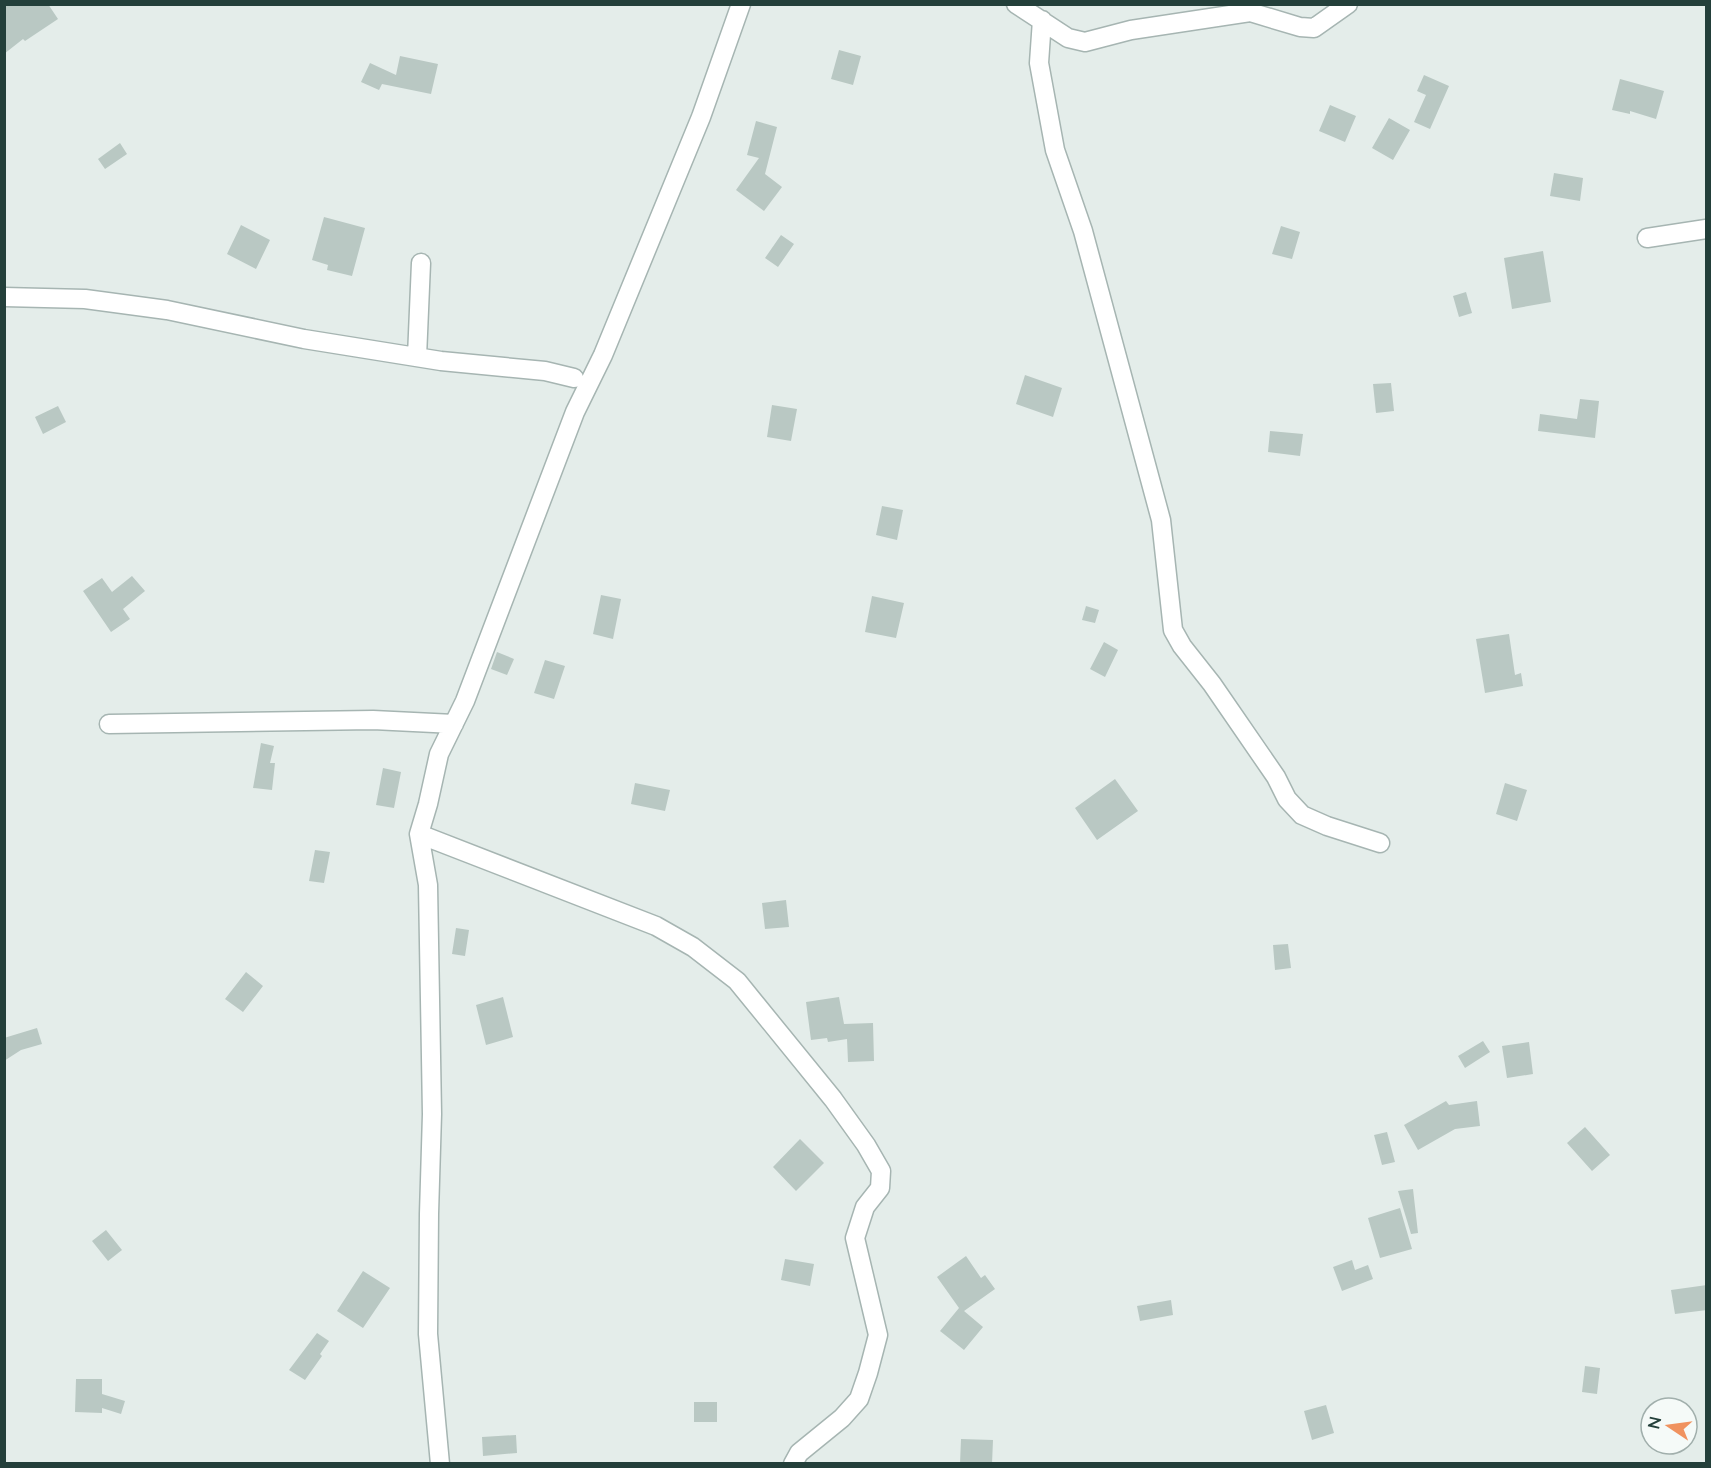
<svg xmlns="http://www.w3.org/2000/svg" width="1711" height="1468" viewBox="0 0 1711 1468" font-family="Lato,sans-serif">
  <rect width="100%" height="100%" fill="#e4edea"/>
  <path fill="#b9c8c3" d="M 4,4 L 48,4 L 58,19 L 25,41 L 23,39 L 4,54 Z
    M 839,50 L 861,56 L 853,85 L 831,79 Z
    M 400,56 L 438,64 L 431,94 L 382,84 L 379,90 L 361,82 L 370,63 L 396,75 Z
    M 1424,75 L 1449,86 L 1430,129 L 1414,122 L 1426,95 L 1417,91 Z
    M 1620,79 L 1664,91 L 1656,119 L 1630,111 L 1630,114 L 1612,110 Z
    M 1330,105 L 1356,116 L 1345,142 L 1319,131 Z
    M 1389,118 L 1410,130 L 1393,160 L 1372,148 Z
    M 756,121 L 777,127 L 765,174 L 782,187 L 764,211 L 736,190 L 759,158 L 747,155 Z
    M 120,143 L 127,154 L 105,169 L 98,159 Z
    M 1554,173 L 1583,178 L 1580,201 L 1550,196 Z
    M 324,217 L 365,228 L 352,276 L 327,270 L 328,265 L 312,260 Z
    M 241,225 L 270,240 L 256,269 L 227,254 Z
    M 1281,226 L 1300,232 L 1292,259 L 1272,254 Z
    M 781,235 L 794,244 L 778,267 L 765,258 Z
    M 1543,251 L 1551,302 L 1512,309 L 1504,258 Z
    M 1466,292 L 1472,313 L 1459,317 L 1453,296 Z
    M 1025,375 L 1062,388 L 1053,417 L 1016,404 Z
    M 1391,383 L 1394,411 L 1376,413 L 1373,384 Z
    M 1580,399 L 1599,401 L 1595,438 L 1538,431 L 1540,414 L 1577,419 Z
    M 772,405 L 797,409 L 791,441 L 767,437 Z
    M 58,406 L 66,422 L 43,434 L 35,417 Z
    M 1270,431 L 1303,434 L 1300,456 L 1268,452 Z
    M 882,506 L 903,510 L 897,540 L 876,535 Z
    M 132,576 L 145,591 L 123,609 L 130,619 L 111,632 L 83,591 L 102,578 L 112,592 Z
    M 601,595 L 621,599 L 613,639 L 593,634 Z
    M 872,596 L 904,603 L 896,638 L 865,632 Z
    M 1086,606 L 1099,610 L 1095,623 L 1082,620 Z
    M 1509,634 L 1515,675 L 1521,673 L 1523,686 L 1485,693 L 1476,639 Z
    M 1104,642 L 1118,650 L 1105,677 L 1090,669 Z
    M 497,652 L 514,659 L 507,675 L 491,669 Z
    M 545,660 L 565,666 L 554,699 L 534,693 Z
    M 261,743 L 274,746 L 270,763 L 275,763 L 272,790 L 253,788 Z
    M 383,768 L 401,772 L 394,808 L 376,805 Z
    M 1115,779 L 1138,811 L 1097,840 L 1075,808 Z
    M 635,783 L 670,790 L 665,811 L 631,804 Z
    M 1505,783 L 1527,790 L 1517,821 L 1496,814 Z
    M 315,850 L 330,852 L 324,883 L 309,881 Z
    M 786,900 L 789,927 L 765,929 L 762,903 Z
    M 456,928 L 469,930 L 465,956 L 452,954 Z
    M 1288,944 L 1291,968 L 1275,970 L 1273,945 Z
    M 246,972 L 263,986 L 243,1012 L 225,999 Z
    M 503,997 L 513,1037 L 486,1045 L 476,1005 Z
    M 839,997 L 844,1024 L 873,1023 L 874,1061 L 848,1062 L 847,1039 L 828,1042 L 827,1038 L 811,1040 L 806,1002 Z
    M 37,1028 L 42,1044 L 21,1050 L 4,1061 L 4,1038 Z
    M 1483,1041 L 1490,1052 L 1465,1068 L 1458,1056 Z
    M 1529,1042 L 1533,1074 L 1507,1078 L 1502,1046 Z
    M 1446,1101 L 1449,1105 L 1477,1101 L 1480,1126 L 1455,1129 L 1418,1150 L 1404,1125 Z
    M 1585,1127 L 1610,1155 L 1592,1171 L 1567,1143 Z
    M 1387,1132 L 1395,1162 L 1382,1165 L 1374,1135 Z
    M 800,1139 L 824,1163 L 796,1191 L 773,1167 Z
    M 1413,1189 L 1418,1233 L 1411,1234 L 1398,1191 Z
    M 1400,1208 L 1412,1249 L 1380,1258 L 1368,1218 Z
    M 106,1230 L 122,1250 L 108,1261 L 92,1241 Z
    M 966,1256 L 981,1278 L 985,1275 L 995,1289 L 964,1311 L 983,1327 L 964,1350 L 940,1331 L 959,1308 L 937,1277 Z
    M 785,1259 L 814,1264 L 810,1286 L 781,1280 Z
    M 1352,1260 L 1355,1270 L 1368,1265 L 1373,1279 L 1342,1291 L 1333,1267 Z
    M 363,1271 L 390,1288 L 363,1328 L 337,1311 Z
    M 1707,1285 L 1707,1310 L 1675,1314 L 1671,1290 Z
    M 1171,1300 L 1173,1315 L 1140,1321 L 1137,1306 Z
    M 317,1333 L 329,1341 L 320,1354 L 322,1356 L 305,1380 L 289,1370 Z
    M 1585,1366 L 1600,1368 L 1597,1394 L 1582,1392 Z
    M 76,1379 L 102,1379 L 102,1394 L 125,1401 L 121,1414 L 102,1408 L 102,1413 L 75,1412 Z
    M 694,1402 L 717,1402 L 717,1422 L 694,1422 Z
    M 1326,1405 L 1334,1433 L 1312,1440 L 1304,1411 Z
    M 516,1435 L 517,1453 L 483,1456 L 482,1437 Z
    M 961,1439 L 993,1440 L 992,1464 L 960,1464 Z"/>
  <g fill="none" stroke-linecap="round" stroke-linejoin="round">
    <g stroke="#a6b5b2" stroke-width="21">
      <path id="minor" d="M 1016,4 L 1068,38 L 1085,42 L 1131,30 L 1250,12 L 1300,27 L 1314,28 L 1348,4
        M 1042,20 L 1039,63 L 1055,150 L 1083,231 L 1161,520 L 1173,630 L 1182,646 L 1212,684 L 1276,777 L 1287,799 L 1302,815 L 1327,826 L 1380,843
        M 1647,238 L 1706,229
        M 4,297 L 85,299 L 167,310 L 304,339 L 441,361 L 545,371 L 574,378
        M 417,357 L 421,263
        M 109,724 L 373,720 L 454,724
        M 419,834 L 656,926 L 693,947 L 737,981 L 833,1099 L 866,1145 L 881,1171 L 880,1188 L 865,1207 L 855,1238 L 878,1335 L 868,1373 L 859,1399 L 842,1418 L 799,1453 L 793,1464
        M 440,1464 L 428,1334 L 429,1214 L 432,1114 L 428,885 L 419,834 L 428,804 L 439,754 L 465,701 L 575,412 L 603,355 L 701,117 L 741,4"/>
    </g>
    <use href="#minor" stroke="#fff" stroke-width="18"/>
  </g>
  <rect width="1711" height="1468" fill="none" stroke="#233f3a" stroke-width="12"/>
  <g transform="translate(1669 1426) rotate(283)"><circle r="28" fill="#f5faf8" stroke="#a1afac" stroke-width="1.5"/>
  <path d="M0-4.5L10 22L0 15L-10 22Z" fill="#f0925f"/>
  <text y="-9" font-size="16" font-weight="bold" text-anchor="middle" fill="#233f3a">N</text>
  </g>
</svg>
